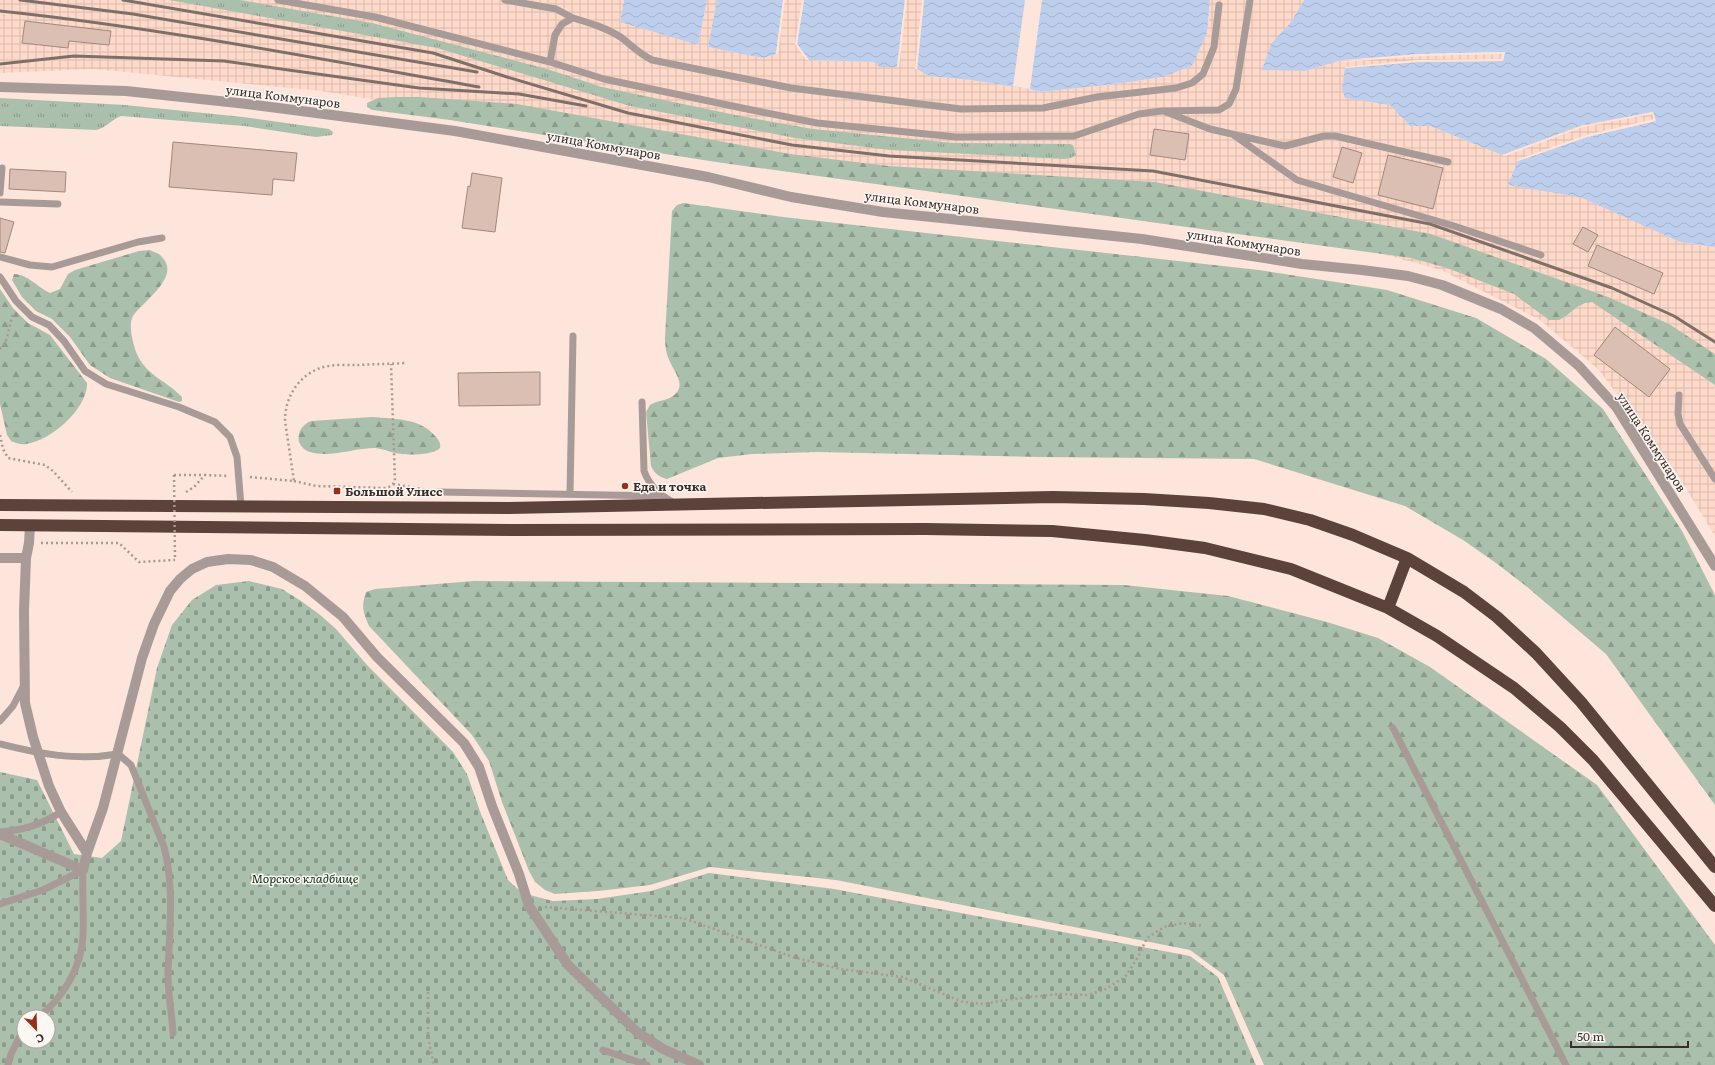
<svg xmlns="http://www.w3.org/2000/svg" width="1715" height="1065" viewBox="0 0 1715 1065" font-family="Literata,serif">
  <defs>
    <pattern id="industrial-grid" width="8" height="8" patternUnits="userSpaceOnUse"><rect width="8" height="8" fill="#fed9c9"/><path d="M0 4h8M4 0v8" fill="none" stroke="#dabbad"/></pattern>
    <pattern id="grass-tufts" width="24" height="20" patternUnits="userSpaceOnUse"><rect width="24" height="20" fill="#aac0ac"/><path d="M3 7l-1-3M5 7V3M7 7l1-3M15 17l-1-3M17 17v-4M19 17l1-3" fill="none" stroke="#8b9c8c"/></pattern>
    <pattern id="forest-firs" width="22" height="20" patternUnits="userSpaceOnUse"><rect width="22" height="20" fill="#aac0ac"/><path d="M5 1l3.5 6h-7zM16 11l3.5 6h-7z" fill="#8b9c8c"/></pattern>
    <pattern id="cemetery-stones" width="16" height="16" patternUnits="userSpaceOnUse"><rect width="16" height="16" fill="#aac0ac"/><path d="M2 7V4a2 2 0 0 1 4 0v3zM10 15v-3a2 2 0 0 1 4 0v3z" fill="#8b9c8c"/></pattern>
    <pattern id="water-waves" width="16" height="10" patternUnits="userSpaceOnUse"><rect width="16" height="10" fill="#becfed"/><path d="M0 5q4-4 8 0t8 0" fill="none" stroke="#a4b2cb"/></pattern>
  </defs>
  <rect width="100%" height="100%" fill="#fde5db"/>
  <path fill="url(#industrial-grid)" d="M 0,0 L 624,0 L 620,22 L 698,45 L 707,0 L 717,0 L 708,47 L 763,58 L 776,54 L 783,0 L 804,0 L 797,44 L 809,60 L 874,62 L 897,67 L 905,0 L 924,0 L 917,69 L 929,76 L 971,80 L 1030,89 L 1040,92 L 1116,84 L 1161,77 L 1192,66 L 1209,20 L 1210,0 L 1304,0 L 1291,22 L 1271,44 L 1263,70 L 1305,71 L 1342,60 L 1505,52 L 1503,61 L 1346,68 L 1342,89 L 1390,105 L 1410,126 L 1430,126 L 1502,155 L 1582,125 L 1653,112 L 1656,121 L 1508,185 L 1580,196 L 1680,242 L 1715,247 L 1715,536 L 1676,472 L 1598,369 L 1540,320 L 1441,270 L 1299,231 L 813,172 L 321,91 L 94,69 L 0,73 Z"/>
  <path fill="url(#grass-tufts)" d="M 169,0 L 240,0 L 372,23 L 547,69 L 602,87 L 740,116 L 813,129 L 953,143 L 1070,144 L 1073,145 L 1076,155 L 1071,158 L 1064,159 L 890,150 L 795,138 L 630,106 L 437,48 Z
    M 0,98 L 125,105 L 243,117 L 329,129 L 333,132 L 332,135 L 316,137 L 244,126 L 121,116 C 112,119 106,128 96,130 L 0,126 Z"/>
  <path fill="url(#forest-firs)" d="M 397,97 L 420,97 L 517,104 L 790,154 L 888,166 L 1155,182 L 1431,234 L 1608,297 L 1669,324 L 1715,354 L 1715,385 L 1592,302 L 1585,303 L 1577,307 L 1566,316 L 1559,320 L 1549,320 L 1514,294 L 1447,268 L 1411,258 L 716,162 L 450,120 L 372,110 L 367,107 L 367,103 L 378,98 Z
    M 683,203 L 783,217 L 1259,270 L 1387,290 L 1476,318 L 1546,359 L 1603,409 L 1682,531 L 1715,595 L 1715,805 L 1606,654 L 1526,586 L 1496,563 L 1463,540 L 1405,506 L 1254,459 L 1042,457 L 818,452 L 752,454 L 718,458 L 667,479 C 659,477 655,474 651,466 L 646,412 L 650,405 C 657,400 667,401 673,396 C 687,386 675,373 670,362 C 666,354 665,346 665,338 L 672,211 L 677,205 Z
    M 150,250 C 153,252 159,253 161,256 C 183,276 142,302 133,316 C 128,325 133,343 136,352 C 146,376 166,380 182,397 L 182,401 L 179,402 L 110,378 L 90,365 L 70,337 L 52,319 L 36,311 L 22,297 L 12,280 L 14,274 C 29,275 37,287 50,293 L 60,289 L 68,274 L 75,270 L 139,251 Z
    M 0,289 L 13,308 L 28,323 L 50,335 L 87,383 C 88,408 51,441 26,444 C 21,445 16,443 11,441 L 7,435 L 0,404 Z
    M 372,417 C 395,419 421,418 436,437 C 439,441 441,443 440,448 C 433,455 411,455 402,454 C 392,453 384,449 375,448 C 354,448 331,458 310,452 C 293,446 296,427 311,421 Z
    M 474,581 L 1124,585 L 1228,596 L 1327,622 L 1378,638 L 1430,667 L 1597,785 L 1715,945 L 1715,1065 L 1264,1065 L 1224,975 L 1190,950 L 836,880 L 710,867 L 650,885 L 598,891 L 555,894 L 545,890 L 535,882 L 529,871 L 502,802 L 489,761 L 472,735 L 369,626 C 363,612 361,607 366,592 L 375,589 Z"/>
  <path fill="url(#cemetery-stones)" fill-rule="evenodd" d="M 249,581 L 282,589 L 301,601 L 319,614 L 336,629 L 367,665 L 453,752 L 467,774 L 481,814 L 508,880 L 522,893 L 553,901 L 597,899 L 651,891 L 709,873 L 834,889 L 1190,956 L 1218,977 L 1256,1065 L 0,1065 L 0,772 L 37,780 L 74,854 L 102,858 L 121,841 L 157,668 L 172,625 L 192,600 L 216,585 ZM 24,1017 L 48,1017 L 48,1041 L 24,1041 Z"/>
  <path fill="url(#water-waves)" d="M 624,0 L 707,0 L 698,45 L 620,22 Z
    M 717,0 L 783,0 L 776,54 L 763,58 L 708,47 Z
    M 804,0 L 905,0 L 897,67 L 880,67 L 874,62 L 809,60 L 797,44 Z
    M 924,0 L 1210,0 L 1207,33 L 1192,66 L 1162,77 L 1116,84 L 1040,92 L 1030,89 L 971,80 L 929,76 L 917,69 Z
    M 1304,0 L 1715,0 L 1715,247 L 1680,242 L 1580,197 L 1508,185 L 1518,161 L 1587,137 L 1656,121 L 1653,112 L 1582,125 L 1502,155 L 1430,126 L 1410,126 L 1390,105 L 1345,98 L 1342,89 L 1345,68 L 1417,62 L 1503,61 L 1505,52 L 1420,54 L 1342,60 L 1305,71 L 1262,70 L 1271,44 L 1291,22 Z"/>
  <path fill="#fde5db" d="M 783,0 L 785,0 L 778,54 L 776,54 Z
    M 802,0 L 804,0 L 797,44 L 809,60 L 806,60 L 795,44 Z
    M 905,0 L 907,0 L 899,67 L 897,67 Z
    M 922,0 L 924,0 L 917,69 L 915,69 Z
    M 1025,0 L 1042,0 L 1030,89 L 1013,86 Z
    M 1505,52 L 1503,61 L 1417,62 L 1345,68 L 1345,67 L 1417,60 L 1501,59 L 1503,54 L 1420,56 L 1343,62 L 1343,61 L 1420,54 Z
    M 1653,112 L 1656,121 L 1587,137 L 1518,161 L 1516,160 L 1586,135 L 1654,119 L 1652,114 L 1583,127 L 1505,156 L 1502,155 L 1582,126 Z"/>
  <path fill="#dcbfb3" stroke="#a2877c" d="M 25,21 L 111,31 L 109,45 L 69,41 L 68,48 L 22,43 Z
    M 1154,129 L 1189,134 L 1185,160 L 1150,155 Z
    M 173,142 L 297,153 L 294,181 L 273,179 L 272,195 L 169,187 Z
    M 1342,147 L 1362,153 L 1353,183 L 1333,177 Z
    M 1388,155 L 1443,168 L 1433,209 L 1378,195 Z
    M 10,169 L 66,172 L 65,192 L 9,189 Z
    M 472,173 L 502,178 L 495,232 L 462,228 L 468,186 L 470,187 Z
    M 0,218 L 14,222 L 5,253 L 0,252 Z
    M 1583,227 L 1598,235 L 1588,252 L 1573,244 Z
    M 1597,245 L 1663,273 L 1654,294 L 1588,266 Z
    M 1615,327 L 1670,369 L 1649,397 L 1594,355 Z
    M 540,372 L 540,405 L 459,406 L 458,373 Z"/>
  <g fill="none" stroke-linecap="round" stroke-linejoin="round">
    <path stroke="#ab9890" stroke-width="2.5" stroke-dasharray="2 3" stroke-linecap="butt" d="M 0,349 L 6,341 L 13,313
      M 0,435 L 3,449 L 8,458 L 45,465 L 53,471 L 72,492
      M 174,475 L 205,475
      M 250,477 L 294,481 L 285,421 C 285,398 297,377 320,368 C 332,364 347,365 359,365 C 375,364 390,364 406,363
      M 294,481 L 316,486 L 384,488 C 390,487 392,486 395,481 L 391,364
      M 393,484 L 428,490
      M 186,492 L 194,487 L 205,475 L 229,476
      M 41,543 L 119,543 L 139,562 L 175,560
      M 545,907 L 683,918 L 793,957 L 840,969 L 902,977 L 963,1002 L 983,1004 L 1012,999 L 1059,994 L 1088,995 L 1104,990 L 1125,977 L 1138,957 L 1147,938 L 1164,927 L 1183,923 L 1204,926
      M 428,992 L 428,1037 L 434,1065"/>
    <path stroke="#a89b97" stroke-width="7" d="M 278,0 L 375,17 L 550,62 L 604,79 L 742,108 L 817,123 L 956,137 L 1074,136 L 1139,114 L 1161,111 L 1219,110 L 1229,104 L 1236,89 L 1250,0
      M 505,0 L 556,9 L 573,18
      M 550,62 L 555,35 L 562,24 L 573,18 C 590,23 607,28 622,38 C 632,46 640,54 652,60 L 791,88 L 961,109 L 1043,108 L 1097,97 L 1176,88 L 1192,83 L 1203,74 L 1214,47 L 1219,5
      M 1166,112 L 1210,129 L 1285,146 L 1324,136 L 1335,136 L 1448,162
      M 1235,136 L 1297,180 L 1454,226 L 1541,255
      M 0,193 L 2,168
      M 0,202 L 58,204
      M 0,257 L 30,265 L 52,267 L 138,242 L 162,238
      M 0,277 L 16,301 L 32,317 L 49,325 L 64,341 L 85,371 L 106,384 L 179,407 L 215,422 L 230,437 L 237,457 L 241,506
      M 1679,395 L 1678,414 L 1680,424 L 1715,479
      M 642,402 L 644,471 C 650,487 660,495 674,503
      M 439,492 L 661,496
      M 570,494 L 573,336
      M 0,721 L 13,706 L 24,685
      M 1393,728 L 1566,1065
      M 0,744 C 39,754 77,761 118,754 L 131,765 L 164,847 C 175,888 169,933 168,975 C 168,994 172,1014 173,1033
      M 0,832 C 23,830 41,825 61,812
      M 0,904 L 43,890 L 83,870
      M 38,1017 C 63,999 82,966 83,935 C 84,913 82,891 83,870
      M 603,1050 L 647,1065
      M 8,1065 L 11,1054 L 24,1028"/>
    <path stroke="#a89b97" stroke-width="10" d="M 0,87 L 126,91 L 247,104 L 455,131 L 708,177 L 791,197 L 883,212 L 1142,239 L 1302,264 L 1362,270 L 1408,276 L 1442,285 L 1501,309 L 1534,328 L 1579,366 L 1617,408 L 1715,566
      M 30,526 L 29,543 L 26,558 L 24,611 L 25,703 L 33,737 L 49,786 L 61,812 L 87,853
      M 0,558 L 26,558
      M 0,834 L 83,870 L 87,853 L 103,808 L 142,658 L 154,624 L 170,591 L 180,579 L 192,569 L 207,562 L 228,559 L 251,560 L 273,567 L 305,586 L 343,617 L 377,657 L 464,743 L 479,767 L 492,806 L 519,874 L 529,906 L 568,965 L 637,1032 L 663,1049 L 699,1065"/>
    <path stroke="#5b423a" stroke-width="12" d="M 0,505 L 509,508 L 1053,497 L 1144,499 L 1209,503 L 1264,509 L 1310,520 L 1353,535 L 1407,558 L 1464,592 L 1497,617 L 1536,653 L 1581,702 L 1715,867
      M 0,525 L 510,530 L 925,529 L 1052,531 L 1145,540 L 1205,548 L 1291,569 L 1388,608 L 1437,636 L 1514,688 L 1560,727 L 1593,760 L 1715,906
      M 1388,608 L 1407,558"/>
    <path stroke="#7e6f68" stroke-width="3" d="M 20,0 L 133,14 L 477,72
      M 123,0 L 433,53 L 507,77 L 628,113 L 792,145 L 889,156 L 1153,171 L 1430,224 L 1612,288 L 1674,316 L 1715,342
      M 0,11 C 161,28 320,59 479,87
      M 0,64 L 74,56 L 224,61 L 419,88 L 519,94 L 586,106"/>
    <path stroke="#ab9890" stroke-width="2.5" stroke-dasharray="2 3" stroke-linecap="butt" d="M 174,475 L 175,560"/>
  </g>
  <g fill="#983017" stroke="#fdf7f4" stroke-width="1.5">
    <circle cx="625" cy="486" r="4"/>
    <rect x="333" y="487" width="8" height="8" rx="2"/>
  </g>
  <g text-anchor="middle" dominant-baseline="central" stroke-width="3" stroke-linejoin="round" paint-order="stroke">
    <g font-size="12" fill="#382d28" stroke="#fdf7f4">
      <text transform="translate(283 96) rotate(7)">улица Коммунаров</text>
      <text transform="translate(604 145) rotate(10)">улица Коммунаров</text>
      <text transform="translate(922 202) rotate(7)">улица Коммунаров</text>
      <text transform="translate(1244 242) rotate(9)">улица Коммунаров</text>
      <text transform="translate(1652 442) rotate(57)">улица Коммунаров</text>
    </g>
    <g font-size="12" font-weight="bold" fill="#382d28" stroke="#fdf7f4" text-anchor="start">
      <text x="633" y="486">Еда и точка</text>
      <text x="345" y="491">Большой Улисс</text>
    </g>
    <g font-size="12" font-style="italic" fill="#063311" stroke="#fdf7f4">
      <text x="305" y="878">Морское кладбище</text>
    </g>
  </g>
  <g transform="translate(36 1029) rotate(157)"><circle r="19" fill="#fdf7f4" stroke="#aea6a2"/>
  <path d="M0-3L7 15L0 10L-7 15Z" fill="#983017"/>
  <text y="-6" font-size="11" font-weight="bold" text-anchor="middle" fill="#382d28">С</text>
  </g>
  <path d="M1571 1041v6h117v-6" fill="none" stroke="#382d28" stroke-width="2"/>
  <text x="1577" y="1041" font-size="12" fill="#382d28" stroke="#fdf7f4" stroke-width="3" paint-order="stroke">50 m</text>
</svg>
